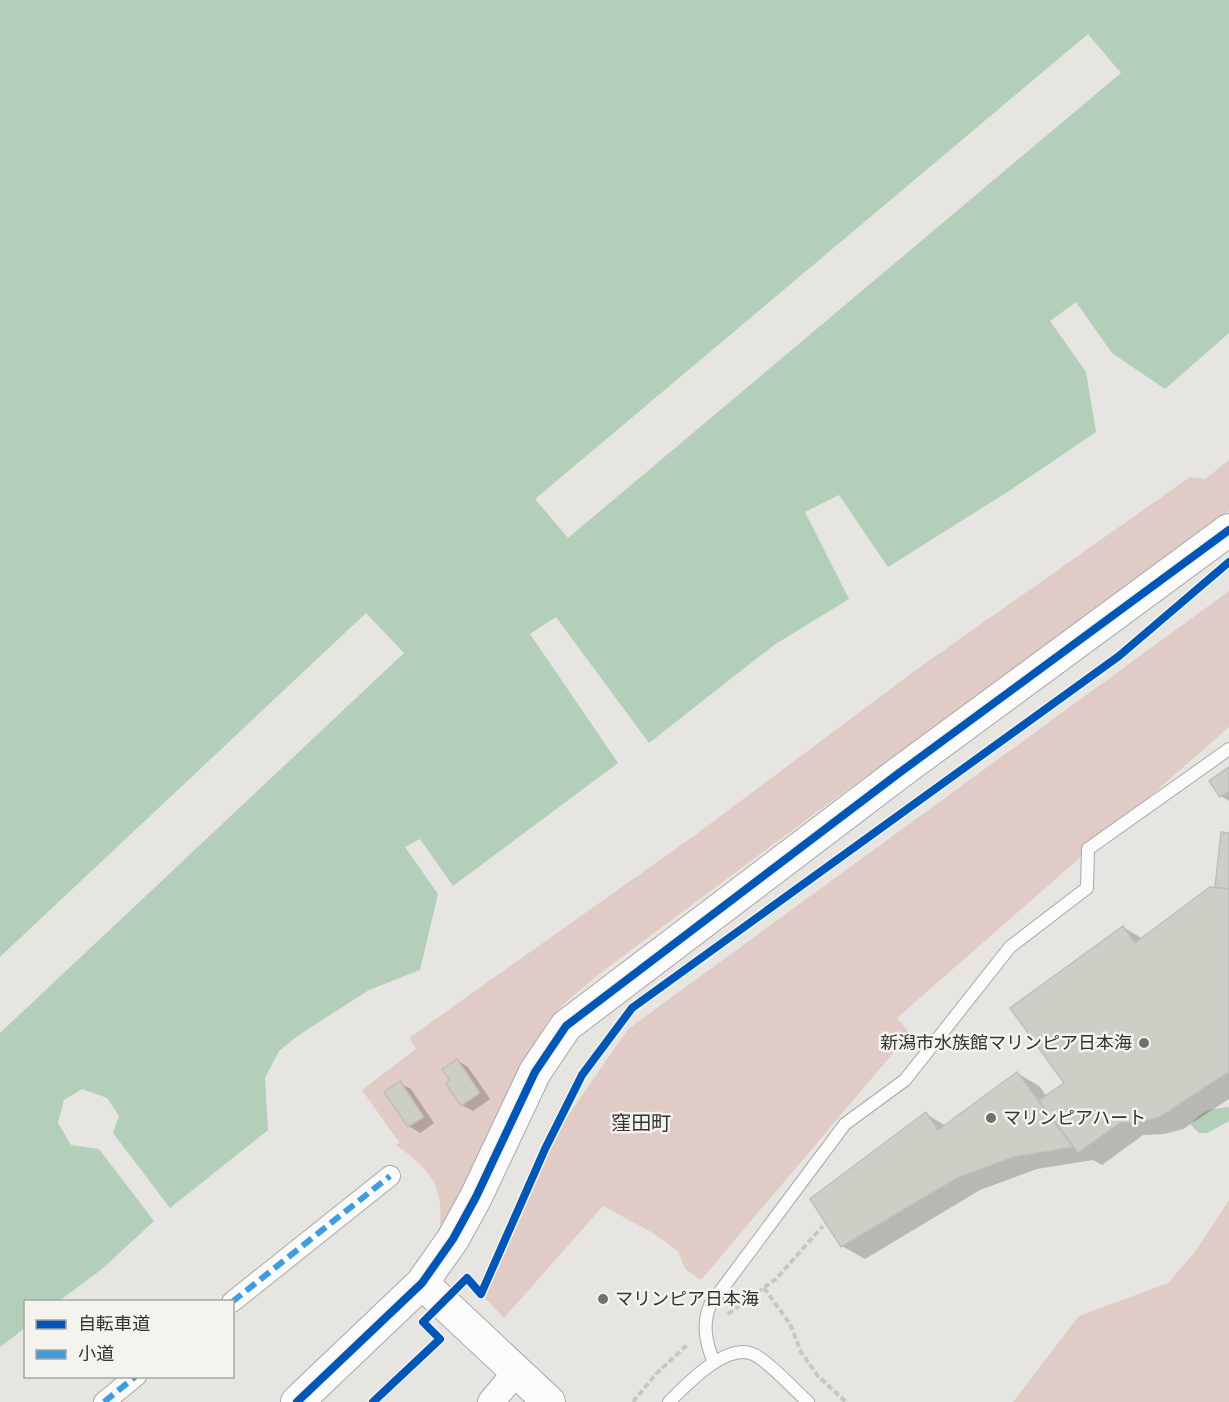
<svg xmlns="http://www.w3.org/2000/svg" width="1229" height="1402" viewBox="0 0 1229 1402" font-family="Rubik,'Noto Sans JP',sans-serif">
  <rect width="100%" height="100%" fill="#e6e5e2"/>
  <path fill="#e0cbc6" d="M 1229,460 L 1229,511 L 1022,664 L 821,809 L 599,974 L 564,1004 L 548,1021 L 513,1084 L 478,1168 L 439,1235 C 445,1188 434,1172 396,1145 L 399,1142 L 362,1090 L 416,1049 L 409,1038 L 695,835 L 920,667 L 1190,477 L 1205,479 Z
    M 1229,591 L 1229,727 L 897,1018 L 910,1033 L 701,1280 L 685,1269 L 678,1251 L 653,1233 L 603,1206 L 504,1318 L 481,1294 L 545,1149 L 628,1029 Z
    M 1229,1200 L 1229,1402 L 1013,1402 L 1079,1316 L 1168,1283 L 1195,1252 Z"/>
  <path fill="#b3ceb9" d="M 0,0 L 1229,0 L 1229,333 L 1165,389 L 1112,353 L 1076,302 L 1050,321 L 1086,372 L 1096,432 L 1009,491 L 888,567 L 839,495 L 805,512 L 849,599 L 774,645 L 649,743 L 556,617 L 530,634 L 618,763 L 453,886 L 420,839 L 405,847 L 438,894 L 420,970 L 369,990 L 299,1035 L 279,1051 L 265,1078 L 268,1130 L 170,1208 L 113,1133 L 119,1116 L 107,1098 L 82,1089 L 64,1100 L 58,1123 L 71,1145 L 99,1149 L 154,1221 L 102,1269 L 59,1301 L 26,1302 L 25,1328 L 0,1347 Z
    M 1229,1107 L 1229,1121 L 1207,1133 L 1199,1133 L 1191,1125 C 1201,1109 1213,1109 1229,1107 Z"/>
  <path fill="#e6e5e2" d="M 1088,34 L 1121,73 L 568,538 L 535,499 Z
    M 366,613 L 404,653 L 0,1033 L 0,957 Z"/>
  <path fill="#0003" d="M 1229,769 L 1229,801 L 1221,796 Z
    M 1222,834 L 1229,835 L 1229,1099 L 1183,1129 L 1164,1134 L 1143,1135 L 1102,1165 L 1093,1160 L 1037,1169 L 980,1190 L 865,1259 L 842,1246 L 926,1114 L 946,1126 L 1017,1073 L 1039,1086 L 1047,1097 L 1066,1083 L 1123,927 L 1143,939 L 1216,889 Z
    M 457,1060 L 468,1067 L 490,1099 L 473,1111 L 462,1105 L 452,1081 Z
    M 400,1083 L 411,1089 L 434,1123 L 420,1133 L 409,1126 Z"/>
  <path fill="#cdcfc6" stroke="#bebdbc" stroke-width="1.5" d="M 1229,767 L 1229,791 L 1220,797 L 1209,781 Z
    M 1221,832 L 1229,833 L 1229,889 L 1215,887 Z
    M 1210,887 L 1229,889 L 1229,1073 L 1227,1073 L 1160,1117 L 1141,1122 L 1120,1123 L 1078,1153 L 1038,1101 L 1064,1083 L 1010,1008 L 1123,926 L 1135,943 Z
    M 457,1059 L 480,1093 L 461,1106 L 446,1084 L 450,1081 L 442,1069 Z
    M 1017,1072 L 1074,1147 L 1014,1157 L 957,1178 L 841,1247 L 810,1199 L 926,1112 L 938,1130 Z
    M 400,1081 L 424,1117 L 408,1127 L 384,1092 Z"/>
  <g fill="none" stroke-linecap="round" stroke-linejoin="round">
    <g stroke="#a9a8a6" stroke-width="14">
      <path id="service" d="M 714,1363 C 706,1343 702,1325 710,1305 L 845,1124 L 905,1080 L 1010,947 L 1087,888 L 1088,849 L 1229,749
        M 669,1402 C 687,1384 728,1340 755,1355 C 774,1366 791,1387 808,1402"/>
    </g>
    <g stroke="#a9a8a6" stroke-width="22">
      <path id="pedestrian" d="M 232,1302 L 390,1176
        M 104,1402 L 136,1376"/>
    </g>
    <g stroke="#a9a8a6" stroke-width="28">
      <path id="minor" d="M 491,1402 L 516,1372"/>
    </g>
    <g stroke="#a9a8a6" stroke-width="34">
      <path id="tertiary" d="M 422,1283 L 549,1402
        M 297,1402 L 422,1283 L 453,1239 L 476,1197 L 535,1072 L 566,1026 L 899,773 L 1229,530"/>
    </g>
    <path stroke="#c6c6c4" stroke-width="4" stroke-dasharray="6 3" stroke-linecap="butt" d="M 809,880 L 1119,656 L 1176,607
      M 461,1283 L 467,1278 L 481,1294 L 545,1149 L 582,1075 L 622,1022
      M 764,1288 L 790,1324 L 801,1352 L 818,1376 L 846,1402
      M 728,1314 L 776,1279 L 823,1226
      M 373,1402 L 440,1339 L 438,1337
      M 633,1402 L 656,1374 L 688,1344"/>
    <use href="#service" stroke="#fbfbfb" stroke-width="12"/>
    <use href="#pedestrian" stroke="#fbfbfb" stroke-width="20"/>
    <use href="#minor" stroke="#fbfbfb" stroke-width="26"/>
    <use href="#tertiary" stroke="#fbfbfb" stroke-width="32"/>
    <path stroke="#3e9de1" stroke-width="6" stroke-dasharray="12 6" stroke-linecap="butt" d="M 232,1302 L 390,1176
      M 104,1402 L 136,1376"/>
    <g stroke="#f5f3ed" stroke-width="11">
      <path id="cycleway" d="M 297,1402 L 422,1283 L 453,1239 L 476,1197 L 535,1072 L 566,1026 L 899,773 L 1229,530
        M 373,1402 L 440,1339 L 423,1322 L 467,1278 L 481,1294 L 545,1149 L 582,1075 L 632,1008 L 1119,656 L 1229,562"/>
    </g>
    <use href="#cycleway" stroke="#0057b8" stroke-width="8"/>
  </g>
  <g fill="#72716f" stroke="#f5f3ed" stroke-width="2">
    <circle cx="1144" cy="1043" r="6"/>
    <circle cx="991" cy="1118" r="6"/>
    <circle cx="603" cy="1299" r="6"/>
  </g>
  <g text-anchor="middle" dominant-baseline="central" stroke-width="5" stroke-linejoin="round" paint-order="stroke">
    <g font-size="18" fill="#343331" stroke="#f5f3ed" text-anchor="start">
      <text x="1132" y="1043" text-anchor="end">新潟市水族館マリンピア日本海</text>
      <text x="1003" y="1118">マリンピアハート</text>
      <text x="615" y="1299">マリンピア日本海</text>
    </g>
    <g font-size="20" fill="#343331" stroke="#f5f3ed">
      <text x="641" y="1123">窪田町</text>
    </g>
  </g>
  <rect x="24" y="1300" width="210" height="78" fill="#f5f3ed" stroke="#a8a6a2" stroke-width="1.5"/>
  <rect x="36" y="1320" width="30" height="9" fill="#0057b8" stroke="#a8a6a2" stroke-width="1.5"/>
  <text x="78" y="1330" font-size="18" fill="#343331">自転車道</text>
  <rect x="36" y="1350" width="30" height="9" fill="#3e9de1" stroke="#a8a6a2" stroke-width="1.5"/>
  <text x="78" y="1360" font-size="18" fill="#343331">小道</text>
</svg>
